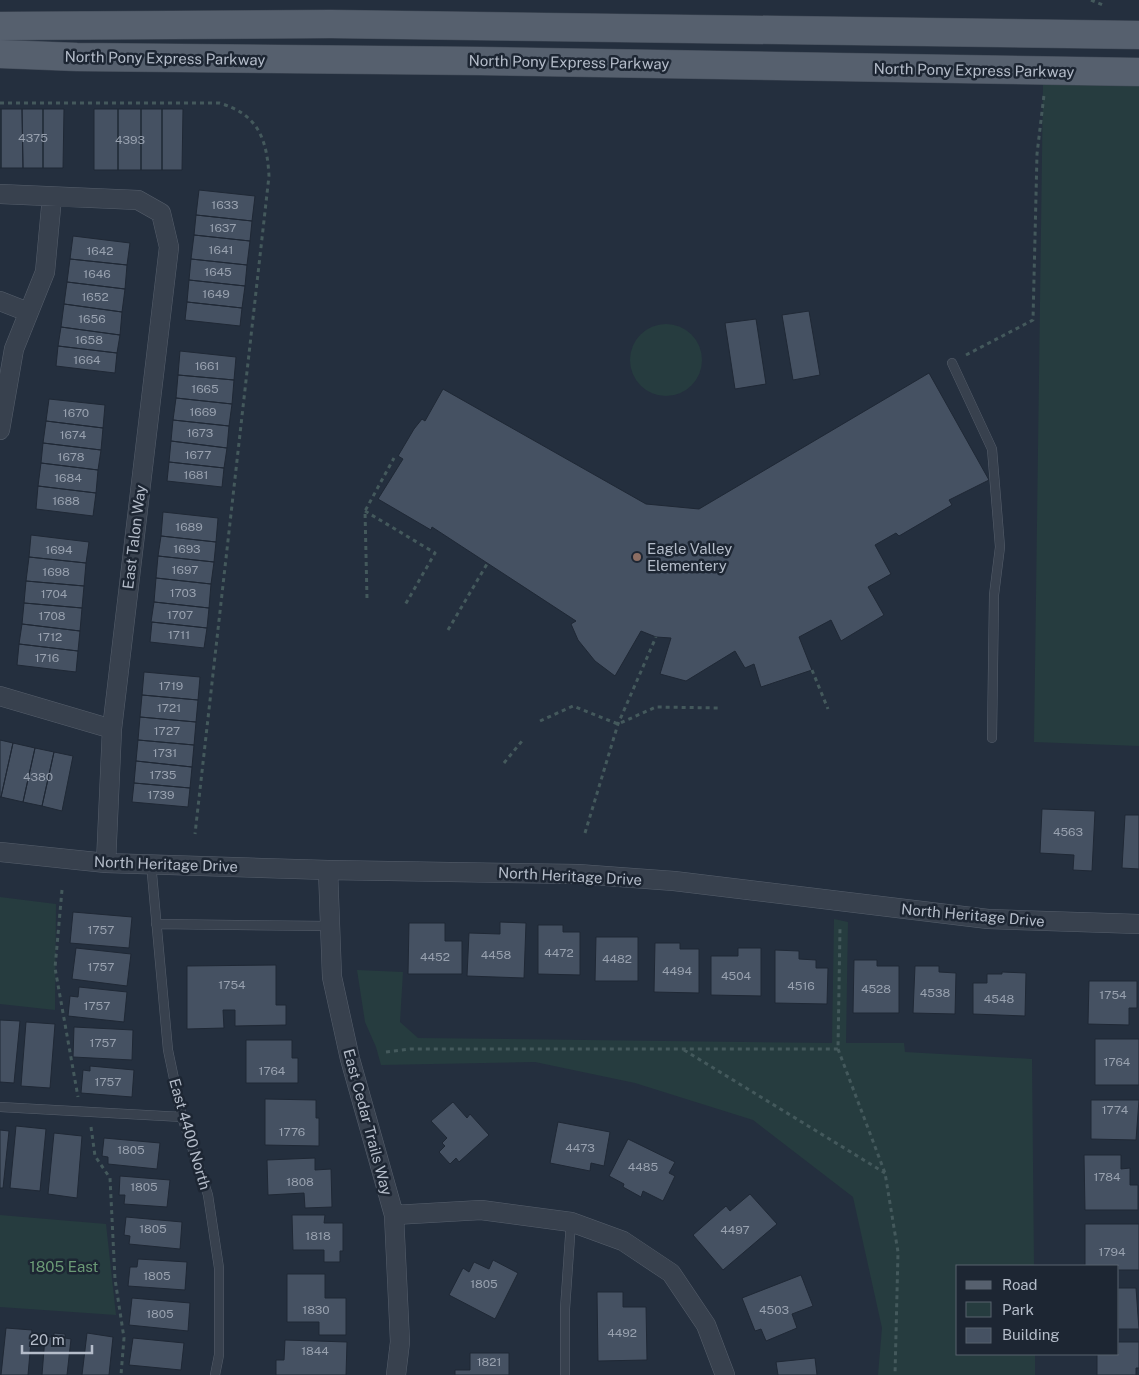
<svg xmlns="http://www.w3.org/2000/svg" width="1139" height="1375" viewBox="0 0 1139 1375" font-family="'Public Sans',sans-serif">
  <rect width="100%" height="100%" fill="#242f3e"/>
  <path fill="#263c3f" d="M 1043,83 L 1139,85 L 1139,746 L 1034,742 Z
    M630 360a36 36 0 1 1 72 0a36 36 0 1 1-72 0Z
    M 0,897 L 56,904 L 55,1010 L 0,1004 Z
    M 834,919 L 848,922 L 846,1043 L 904,1043 L 905,1052 L 1032,1059 L 1034,1266 L 958,1266 L 958,1354 L 1035,1354 L 1035,1375 L 878,1375 L 882,1328 L 853,1197 L 753,1120 L 635,1083 L 535,1062 L 381,1065 L 376,1047 L 365,1022 L 357,970 L 403,972 L 400,1022 L 418,1038 L 832,1043 Z
    M 0,1215 L 106,1224 L 116,1315 L 0,1307 Z"/>
  <path fill="#455162" stroke="#1f2835" d="M 0,109 L 1,109 L 1,168 L 0,168 Z
    M 1,109 L 22,109 L 23,168 L 1,168 Z
    M 22,109 L 43,109 L 43,168 L 23,168 Z
    M 43,109 L 64,109 L 63,168 L 43,168 Z
    M 94,109 L 118,109 L 118,170 L 94,170 Z
    M 118,109 L 141,109 L 141,170 L 118,170 Z
    M 141,109 L 162,109 L 162,170 L 141,170 Z
    M 162,109 L 183,109 L 182,170 L 162,170 Z
    M 199,190 L 255,196 L 252,221 L 196,215 Z
    M 196,215 L 252,221 L 250,241 L 194,235 Z
    M 194,235 L 250,241 L 247,265 L 191,259 Z
    M 73,236 L 130,243 L 127,265 L 70,259 Z
    M 70,259 L 127,265 L 125,289 L 67,282 Z
    M 191,259 L 247,265 L 245,286 L 189,280 Z
    M 189,280 L 245,286 L 242,308 L 187,302 Z
    M 67,282 L 125,289 L 122,312 L 64,304 Z
    M 187,302 L 242,308 L 240,326 L 185,320 Z
    M 64,304 L 122,312 L 120,335 L 61,327 Z
    M 809,311 L 820,375 L 793,380 L 782,315 Z
    M 756,319 L 766,384 L 735,389 L 725,323 Z
    M 61,327 L 120,335 L 117,353 L 58,346 Z
    M 58,346 L 117,353 L 115,373 L 56,366 Z
    M 180,351 L 236,357 L 234,380 L 178,375 Z
    M 929,373 L 989,480 L 949,500 L 952,505 L 899,536 L 896,533 L 875,545 L 891,574 L 868,587 L 884,615 L 841,641 L 831,620 L 799,637 L 812,670 L 761,687 L 754,664 L 745,668 L 735,651 L 686,681 L 660,674 L 671,638 L 656,637 L 641,631 L 615,676 L 595,661 L 578,640 L 571,624 L 576,621 L 432,527 L 431,530 L 378,499 L 403,459 L 398,456 L 414,429 L 422,419 L 425,421 L 443,389 L 646,504 L 699,509 Z
    M 178,375 L 234,380 L 232,404 L 176,398 Z
    M 176,398 L 232,404 L 229,426 L 173,420 Z
    M 49,399 L 105,405 L 103,428 L 46,421 Z
    M 173,420 L 229,426 L 227,448 L 171,441 Z
    M 46,421 L 103,428 L 101,450 L 43,443 Z
    M 171,441 L 227,448 L 224,468 L 169,462 Z
    M 43,443 L 101,450 L 98,470 L 41,463 Z
    M 169,462 L 224,468 L 222,487 L 167,481 Z
    M 41,463 L 98,470 L 96,493 L 38,486 Z
    M 38,486 L 96,493 L 93,516 L 36,509 Z
    M 163,512 L 218,518 L 216,542 L 161,536 Z
    M 31,535 L 89,542 L 86,563 L 29,557 Z
    M 161,536 L 216,542 L 214,562 L 158,556 Z
    M 158,556 L 214,562 L 211,584 L 156,578 Z
    M 29,557 L 86,563 L 84,586 L 26,581 Z
    M 156,578 L 211,584 L 209,608 L 154,602 Z
    M 26,581 L 84,586 L 82,608 L 24,603 Z
    M 154,602 L 209,608 L 207,628 L 151,622 Z
    M 24,603 L 82,608 L 80,631 L 22,624 Z
    M 152,622 L 207,628 L 204,648 L 150,642 Z
    M 22,624 L 80,631 L 78,651 L 19,644 Z
    M 19,644 L 78,651 L 76,672 L 17,665 Z
    M 144,672 L 200,677 L 198,700 L 142,695 Z
    M 142,695 L 198,700 L 196,722 L 140,717 Z
    M 140,717 L 196,722 L 194,745 L 138,740 Z
    M 0,740 L 13,743 L 1,797 L 0,797 Z
    M 138,740 L 194,745 L 192,767 L 136,761 Z
    M 13,743 L 35,748 L 23,802 L 1,797 Z
    M 35,748 L 54,752 L 42,806 L 23,802 Z
    M 54,752 L 73,756 L 62,811 L 42,806 Z
    M 136,761 L 192,767 L 190,788 L 134,783 Z
    M 134,783 L 190,788 L 188,807 L 132,802 Z
    M 1042,809 L 1095,811 L 1092,871 L 1073,870 L 1074,855 L 1040,853 Z
    M 1125,815 L 1139,815 L 1139,869 L 1122,868 Z
    M 73,912 L 132,917 L 129,948 L 70,943 Z
    M 500,922 L 526,923 L 524,978 L 467,976 L 469,933 L 500,934 Z
    M 409,923 L 445,923 L 445,941 L 462,941 L 462,974 L 408,974 Z
    M 538,925 L 563,925 L 563,932 L 580,932 L 580,975 L 538,974 Z
    M 596,937 L 638,937 L 638,981 L 595,981 Z
    M 655,943 L 680,943 L 680,949 L 699,949 L 699,993 L 654,992 Z
    M 76,948 L 131,954 L 127,986 L 72,979 Z
    M 738,948 L 761,948 L 761,996 L 711,995 L 711,956 L 738,956 Z
    M 775,950 L 799,951 L 799,959 L 816,960 L 816,968 L 828,968 L 827,1004 L 775,1003 Z
    M 854,960 L 877,960 L 877,966 L 899,966 L 899,1013 L 853,1013 Z
    M 276,965 L 276,1005 L 286,1005 L 286,1025 L 235,1026 L 235,1010 L 223,1010 L 224,1028 L 187,1029 L 187,966 Z
    M 915,966 L 939,966 L 939,972 L 956,973 L 955,1014 L 913,1013 Z
    M 1002,972 L 1026,973 L 1025,1016 L 973,1014 L 973,983 L 987,983 L 987,974 L 1002,974 Z
    M 1089,981 L 1137,981 L 1137,1008 L 1129,1008 L 1129,1025 L 1088,1024 Z
    M 79,987 L 127,992 L 124,1022 L 68,1016 L 70,996 L 78,997 Z
    M 0,1020 L 20,1021 L 14,1083 L 0,1082 Z
    M 26,1022 L 55,1024 L 50,1088 L 21,1086 Z
    M 74,1027 L 133,1030 L 132,1060 L 73,1057 Z
    M 1095,1039 L 1139,1039 L 1139,1085 L 1095,1085 Z
    M 246,1040 L 292,1040 L 292,1058 L 298,1058 L 298,1083 L 246,1083 Z
    M 90,1066 L 134,1070 L 132,1097 L 81,1093 L 83,1070 L 90,1071 Z
    M 265,1099 L 316,1100 L 316,1118 L 319,1118 L 319,1146 L 265,1145 Z
    M 1091,1100 L 1139,1100 L 1136,1140 L 1091,1139 Z
    M 453,1102 L 467,1118 L 470,1114 L 489,1135 L 459,1162 L 456,1158 L 450,1164 L 439,1152 L 445,1146 L 442,1143 L 447,1138 L 431,1121 Z
    M 558,1122 L 610,1132 L 604,1166 L 591,1163 L 590,1171 L 550,1163 Z
    M 16,1126 L 46,1129 L 40,1191 L 10,1188 Z
    M 0,1130 L 9,1131 L 3,1188 L 0,1188 Z
    M 54,1133 L 82,1136 L 77,1198 L 48,1194 Z
    M 104,1138 L 160,1143 L 157,1169 L 108,1164 L 108,1157 L 102,1156 Z
    M 628,1139 L 675,1162 L 669,1173 L 675,1176 L 663,1201 L 643,1191 L 641,1197 L 623,1187 L 624,1184 L 609,1176 Z
    M 1084,1155 L 1121,1155 L 1121,1169 L 1130,1168 L 1130,1185 L 1138,1185 L 1138,1210 L 1085,1210 Z
    M 315,1158 L 315,1170 L 331,1169 L 332,1207 L 305,1208 L 304,1193 L 268,1195 L 267,1160 Z
    M 120,1176 L 170,1180 L 167,1207 L 124,1204 L 125,1195 L 119,1195 Z
    M 750,1194 L 777,1224 L 723,1270 L 693,1235 L 726,1206 L 730,1211 Z
    M 292,1215 L 325,1215 L 324,1223 L 343,1223 L 343,1251 L 340,1251 L 340,1262 L 324,1262 L 324,1250 L 293,1250 Z
    M 126,1217 L 182,1222 L 180,1249 L 129,1244 L 130,1236 L 124,1235 Z
    M 1085,1224 L 1139,1224 L 1139,1270 L 1118,1270 L 1118,1266 L 1085,1266 Z
    M 138,1259 L 187,1262 L 185,1290 L 128,1286 L 130,1267 L 137,1267 Z
    M 493,1260 L 518,1273 L 495,1319 L 449,1295 L 463,1268 L 469,1272 L 474,1262 L 489,1269 Z
    M 287,1274 L 325,1274 L 325,1298 L 346,1298 L 346,1335 L 319,1335 L 319,1322 L 287,1322 Z
    M 801,1275 L 813,1306 L 792,1314 L 797,1328 L 766,1341 L 761,1329 L 755,1331 L 742,1298 Z
    M 1118,1288 L 1136,1288 L 1139,1329 L 1118,1329 Z
    M 597,1292 L 623,1292 L 623,1307 L 646,1307 L 647,1360 L 598,1361 Z
    M 132,1298 L 190,1303 L 188,1331 L 129,1325 Z
    M 6,1328 L 32,1330 L 28,1375 L 1,1375 Z
    M 54,1333 L 65,1334 L 65,1338 L 71,1339 L 67,1375 L 42,1375 L 45,1337 L 54,1337 Z
    M 87,1333 L 113,1337 L 109,1375 L 82,1375 Z
    M 133,1338 L 184,1343 L 181,1370 L 129,1365 Z
    M 285,1340 L 347,1342 L 346,1375 L 276,1375 L 276,1360 L 284,1360 Z
    M 1118,1342 L 1139,1342 L 1139,1368 L 1136,1368 L 1136,1375 L 1097,1375 L 1097,1354 L 1118,1354 Z
    M 470,1353 L 509,1353 L 509,1375 L 455,1375 L 455,1370 L 470,1370 Z
    M 815,1358 L 817,1375 L 778,1375 L 776,1362 Z"/>
  <g fill="none" stroke-linecap="round" stroke-linejoin="round">
    <g stroke="#565f6c" stroke-width="10">
      <path id="service" d="M 952,363 L 992,449 L 1000,547 L 994,595 L 992,738
        M 151,863 L 168,1050 L 182,1117 L 208,1195 L 219,1268 L 219,1355 L 215,1375
        M 156,924 L 330,926
        M 0,1107 L 182,1117
        M 565,1375 L 565,1309 L 571,1222"/>
    </g>
    <g stroke="#565f6c" stroke-width="20">
      <path id="minor" d="M 0,194 L 138,200 L 161,213 L 169,247 L 112,729 L 106,863
        M 0,301 L 28,312
        M 0,430 L 14,349 L 45,272 L 52,197
        M 0,696 L 112,729
        M 0,852 L 106,863 L 328,870 L 578,874 L 674,881 L 988,919 L 1139,924
        M 328,870 L 332,977 L 350,1059 L 394,1215 L 400,1342 L 396,1375
        M 394,1215 L 481,1210 L 571,1222 L 623,1241 L 671,1273 L 706,1325 L 725,1375"/>
    </g>
    <g stroke="#414a57" stroke-width="29">
      <path id="primary" d="M 0,26 L 331,24 L 1139,35
        M 0,54 L 77,57 L 480,61 L 1139,72"/>
    </g>
    <path stroke="#44595c" stroke-width="3" stroke-dasharray="4 4" stroke-linecap="butt" d="M 1091,0 L 1105,6
      M 0,103 L 219,103 C 258,114 267,139 269,176 L 195,834
      M 966,355 L 1033,320 L 1037,154 L 1044,95
      M 365,511 L 435,553 L 405,605
      M 367,598 L 365,511 L 394,458
      M 448,630 L 487,564
      M 812,670 L 828,709
      M 540,721 L 573,706 L 618,724 L 656,707 L 718,708
      M 504,763 L 522,741
      M 585,833 L 618,724 L 656,637
      M 62,890 L 55,968 L 78,1097
      M 838,1049 L 885,1173 L 898,1252 L 895,1375
      M 684,1050 L 885,1173
      M 386,1052 L 410,1049 L 838,1049 L 840,928
      M 91,1127 L 95,1156 L 110,1178 L 115,1279 L 124,1338 L 121,1375"/>
    <use href="#service" stroke="#38414e" stroke-width="9"/>
    <use href="#minor" stroke="#38414e" stroke-width="19"/>
    <use href="#primary" stroke="#56606e" stroke-width="28"/>
  </g>
  <circle fill="#8d6e63" stroke="#1d2633" stroke-width="2" cx="637" cy="557" r="5"/>
  <g text-anchor="middle" dominant-baseline="central" stroke-width="5" stroke-linejoin="round" paint-order="stroke">
    <g font-size="12" fill="#98a1af">
      <text x="33" y="138">4375</text>
      <text x="130" y="140">4393</text>
      <text x="225" y="205">1633</text>
      <text x="223" y="228">1637</text>
      <text x="221" y="250">1641</text>
      <text x="100" y="251">1642</text>
      <text x="218" y="272">1645</text>
      <text x="97" y="274">1646</text>
      <text x="216" y="294">1649</text>
      <text x="95" y="297">1652</text>
      <text x="92" y="319">1656</text>
      <text x="89" y="340">1658</text>
      <text x="87" y="360">1664</text>
      <text x="207" y="366">1661</text>
      <text x="205" y="389">1665</text>
      <text x="203" y="412">1669</text>
      <text x="76" y="413">1670</text>
      <text x="200" y="433">1673</text>
      <text x="73" y="435">1674</text>
      <text x="198" y="455">1677</text>
      <text x="71" y="457">1678</text>
      <text x="196" y="475">1681</text>
      <text x="68" y="478">1684</text>
      <text x="66" y="501">1688</text>
      <text x="189" y="527">1689</text>
      <text x="187" y="549">1693</text>
      <text x="59" y="550">1694</text>
      <text x="185" y="570">1697</text>
      <text x="56" y="572">1698</text>
      <text x="183" y="593">1703</text>
      <text x="54" y="594">1704</text>
      <text x="180" y="615">1707</text>
      <text x="52" y="616">1708</text>
      <text x="179" y="635">1711</text>
      <text x="50" y="637">1712</text>
      <text x="47" y="658">1716</text>
      <text x="171" y="686">1719</text>
      <text x="169" y="708">1721</text>
      <text x="167" y="731">1727</text>
      <text x="165" y="753">1731</text>
      <text x="163" y="775">1735</text>
      <text x="38" y="777">4380</text>
      <text x="161" y="795">1739</text>
      <text x="1068" y="832">4563</text>
      <text x="101" y="930">1757</text>
      <text x="559" y="953">4472</text>
      <text x="496" y="955">4458</text>
      <text x="435" y="957">4452</text>
      <text x="617" y="959">4482</text>
      <text x="101" y="967">1757</text>
      <text x="677" y="971">4494</text>
      <text x="736" y="976">4504</text>
      <text x="232" y="985">1754</text>
      <text x="801" y="986">4516</text>
      <text x="876" y="989">4528</text>
      <text x="935" y="993">4538</text>
      <text x="1113" y="995">1754</text>
      <text x="999" y="999">4548</text>
      <text x="97" y="1006">1757</text>
      <text x="103" y="1043">1757</text>
      <text x="1117" y="1062">1764</text>
      <text x="272" y="1071">1764</text>
      <text x="108" y="1082">1757</text>
      <text x="1115" y="1110">1774</text>
      <text x="292" y="1132">1776</text>
      <text x="580" y="1148">4473</text>
      <text x="131" y="1150">1805</text>
      <text x="643" y="1167">4485</text>
      <text x="1107" y="1177">1784</text>
      <text x="300" y="1182">1808</text>
      <text x="144" y="1187">1805</text>
      <text x="153" y="1229">1805</text>
      <text x="735" y="1230">4497</text>
      <text x="318" y="1236">1818</text>
      <text x="1112" y="1252">1794</text>
      <text x="157" y="1276">1805</text>
      <text x="484" y="1284">1805</text>
      <text x="316" y="1310">1830</text>
      <text x="774" y="1310">4503</text>
      <text x="160" y="1314">1805</text>
      <text x="622" y="1333">4492</text>
      <text x="315" y="1351">1844</text>
      <text x="489" y="1362">1821</text>
    </g>
    <g font-size="15" fill="#b4bcc9" stroke="#1d2633">
      <text transform="translate(165 58) rotate(1)">North Pony Express Parkway</text>
      <text transform="translate(569 62) rotate(1)">North Pony Express Parkway</text>
      <text transform="translate(974 70) rotate(1)">North Pony Express Parkway</text>
      <text transform="translate(134 537) rotate(-83)">East Talon Way</text>
      <text transform="translate(166 864) rotate(2)">North Heritage Drive</text>
      <text transform="translate(570 876) rotate(3)">North Heritage Drive</text>
      <text transform="translate(973 915) rotate(5)">North Heritage Drive</text>
      <text transform="translate(368 1122) rotate(75)">East Cedar Trails Way</text>
      <text transform="translate(190 1134) rotate(74)">East 4400 North</text>
    </g>
    <g font-size="15" fill="#b4bcc9" stroke="#1d2633" text-anchor="start">
      <text x="647" y="548">Eagle Valley<tspan x="647" dy="17">Elementery</tspan></text>
    </g>
    <g font-size="15" fill="#6b9a76" stroke="#1d2633">
      <text x="64" y="1266">1805 East</text>
    </g>
  </g>
  <rect x="956" y="1265" width="162" height="90" fill="#1d2633" stroke="#59626f"/>
  <rect x="966" y="1281" width="25" height="8" fill="#56606e" stroke="#59626f"/>
  <text x="1002" y="1290" font-size="15" fill="#b4bcc9">Road</text>
  <rect x="966" y="1302" width="25" height="15" fill="#263c3f" stroke="#59626f"/>
  <text x="1002" y="1315" font-size="15" fill="#b4bcc9">Park</text>
  <rect x="966" y="1328" width="25" height="15" fill="#455162" stroke="#59626f"/>
  <text x="1002" y="1340" font-size="15" fill="#b4bcc9">Building</text>
  <path d="M22 1345v8h70v-8" fill="none" stroke="#b4bcc9" stroke-width="2.5"/>
  <text x="30" y="1345" font-size="15" fill="#b4bcc9" stroke="#1d2633" stroke-width="4" paint-order="stroke">20 m</text>
</svg>
